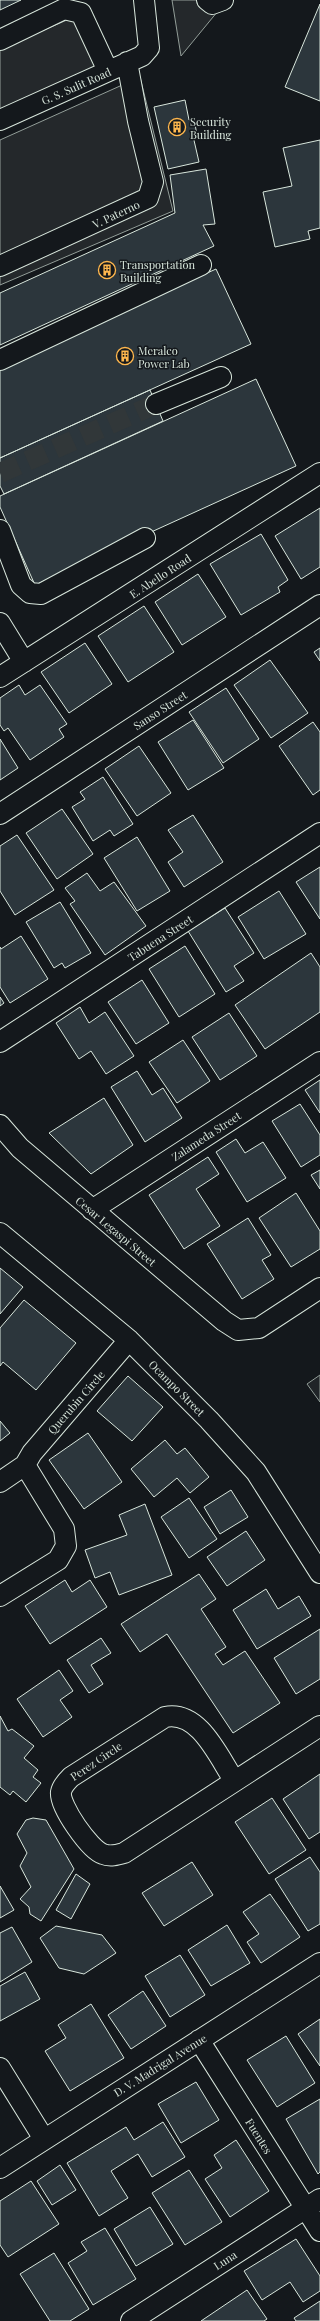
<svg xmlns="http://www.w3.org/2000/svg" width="320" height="2321" viewBox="0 0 320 2321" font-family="'Playfair Display',serif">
  <rect width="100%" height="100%" fill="#14181c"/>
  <path fill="#202428" stroke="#939e99" d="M 320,1375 L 320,1402 L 307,1384 Z"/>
  <path fill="#24282b" stroke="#939e99" d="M 172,0 L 227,0 L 181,56 Z
    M 90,10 L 114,63 L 0,113 L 0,49 Z
    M 140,77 L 173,211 L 0,285 L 0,140 Z"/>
  <path fill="#2c363c" stroke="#d8e6dc" d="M 0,0 L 21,0 L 0,10 Z
    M 320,4 L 320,101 L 285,87 Z
    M 185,100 L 189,120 L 194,119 L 197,135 L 193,136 L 199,162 L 168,169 L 154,107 Z
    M 320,140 L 320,228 L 308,231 L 310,239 L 275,247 L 263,192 L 292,186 L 283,148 Z
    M 206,169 L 215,224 L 203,225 L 214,246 L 0,345 L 0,293 L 175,213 L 170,175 Z
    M 216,269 L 251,344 L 0,458 L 0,367 Z
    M 256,379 L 296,466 L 35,585 L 0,507 L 0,496 Z
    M 150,390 L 163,421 L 4,494 L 0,486 L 0,458 Z
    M 320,508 L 320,567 L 301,579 L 275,536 Z
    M 261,534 L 288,580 L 278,587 L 280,592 L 241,615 L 210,564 Z
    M 198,574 L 226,617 L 182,645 L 155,602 Z
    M 144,606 L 174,652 L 128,682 L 98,636 Z
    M 85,643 L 112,684 L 69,713 L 41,672 Z
    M 320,648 L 320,661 L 314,652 Z
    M 270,660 L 308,713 L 271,738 L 234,685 Z
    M 19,685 L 25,695 L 40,685 L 67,724 L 59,729 L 64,737 L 30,760 L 8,728 L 4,731 L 0,725 L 0,698 Z
    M 226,688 L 259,739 L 223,763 L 189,712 Z
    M 193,720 L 224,768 L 188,790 L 158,742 Z
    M 313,722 L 320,732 L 320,790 L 313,795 L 279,746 Z
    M 0,739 L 18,768 L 0,780 Z
    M 139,746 L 171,793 L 137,816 L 105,769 Z
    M 103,777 L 133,824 L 114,836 L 110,830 L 93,841 L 72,807 L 85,799 L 80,792 Z
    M 62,809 L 93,854 L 57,879 L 26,833 Z
    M 193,815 L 223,862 L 184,887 L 168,862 L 183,852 L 168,830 Z
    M 17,835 L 54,890 L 15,915 L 0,891 L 0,846 Z
    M 137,837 L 170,891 L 137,911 L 104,858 Z
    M 320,867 L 320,919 L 296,882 Z
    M 87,873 L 100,891 L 114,882 L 146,926 L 105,955 L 70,904 L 75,901 L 65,888 Z
    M 279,891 L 306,934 L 264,959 L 238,917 Z
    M 60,902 L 91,953 L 65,968 L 62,963 L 54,968 L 26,922 Z
    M 225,908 L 254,953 L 234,966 L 244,981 L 226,992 L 188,931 Z
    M 21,936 L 48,979 L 10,1003 L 0,987 L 0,947 L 1,949 Z
    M 185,946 L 215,994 L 179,1017 L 149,969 Z
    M 311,953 L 320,967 L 320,1012 L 265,1049 L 235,1005 Z
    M 142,980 L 169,1023 L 136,1044 L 108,1002 Z
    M 0,997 L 4,1003 L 0,1006 Z
    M 80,1007 L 89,1023 L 105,1012 L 134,1056 L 106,1074 L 91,1051 L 79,1059 L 56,1023 Z
    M 229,1013 L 257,1056 L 220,1080 L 192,1037 Z
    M 183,1040 L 210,1081 L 177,1103 L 149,1062 Z
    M 137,1071 L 152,1095 L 163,1088 L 182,1118 L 145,1142 L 111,1087 Z
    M 320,1080 L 320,1113 L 305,1090 Z
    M 104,1098 L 133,1145 L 91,1174 L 49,1133 Z
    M 300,1104 L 320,1135 L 320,1155 L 301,1167 L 272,1121 Z
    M 236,1139 L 245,1153 L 263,1142 L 286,1178 L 247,1202 L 216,1152 Z
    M 208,1157 L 219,1174 L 196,1189 L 220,1226 L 184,1249 L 149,1195 Z
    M 320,1170 L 320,1189 L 311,1175 Z
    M 296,1193 L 320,1231 L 320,1249 L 291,1267 L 259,1218 Z
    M 248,1218 L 271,1255 L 262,1260 L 274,1279 L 242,1299 L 207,1244 Z
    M 0,1268 L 23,1287 L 0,1314 Z
    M 24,1300 L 76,1343 L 36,1390 L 3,1362 L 0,1366 L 0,1328 Z
    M 128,1376 L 163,1407 L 132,1441 L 97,1411 Z
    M 0,1421 L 10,1433 L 0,1441 Z
    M 88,1433 L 122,1482 L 84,1509 L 49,1460 Z
    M 165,1440 L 177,1454 L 185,1448 L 209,1477 L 190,1493 L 177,1478 L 154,1497 L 131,1469 Z
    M 231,1490 L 248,1517 L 220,1534 L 204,1507 Z
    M 189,1498 L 217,1539 L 189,1558 L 161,1517 Z
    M 145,1504 L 172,1575 L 119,1595 L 110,1572 L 95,1578 L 85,1550 L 127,1535 L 119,1515 Z
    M 246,1531 L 265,1560 L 227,1586 L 207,1557 Z
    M 199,1574 L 216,1599 L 201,1609 L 226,1647 L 215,1654 L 223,1665 L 245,1651 L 280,1703 L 233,1733 L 167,1634 L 140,1652 L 121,1624 Z
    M 65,1580 L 72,1592 L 90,1580 L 107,1607 L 50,1644 L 25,1606 Z
    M 266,1589 L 278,1609 L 299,1596 L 311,1616 L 257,1649 L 233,1610 Z
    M 320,1629 L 320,1679 L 296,1694 L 274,1658 Z
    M 101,1638 L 111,1653 L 91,1665 L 103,1684 L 89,1693 L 67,1660 Z
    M 59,1670 L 73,1691 L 60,1700 L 72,1717 L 43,1737 L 17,1699 Z
    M 0,1716 L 8,1731 L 12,1729 L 34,1746 L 24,1758 L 38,1770 L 33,1777 L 41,1783 L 26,1802 L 13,1791 L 10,1795 L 0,1787 Z
    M 320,1774 L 320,1832 L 309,1839 L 283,1799 Z
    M 272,1798 L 306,1850 L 269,1874 L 235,1822 Z
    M 33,1818 L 46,1820 L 74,1869 L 41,1921 L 30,1914 L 29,1907 L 20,1899 L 31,1887 L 20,1866 L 27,1853 L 17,1834 L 26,1820 Z
    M 310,1857 L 320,1872 L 320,1924 L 308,1931 L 275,1879 Z
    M 192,1862 L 213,1895 L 164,1926 L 142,1893 Z
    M 76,1874 L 90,1884 L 71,1919 L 56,1910 Z
    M 0,1886 L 14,1910 L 0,1918 Z
    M 270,1894 L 300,1937 L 261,1963 L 247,1942 L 259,1934 L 243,1912 Z
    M 227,1925 L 250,1963 L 211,1986 L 188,1950 Z
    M 56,1926 L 102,1935 L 116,1953 L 84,1974 L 59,1968 L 40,1938 Z
    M 12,1927 L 32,1962 L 0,1982 L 0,1933 Z
    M 180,1955 L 205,1995 L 170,2017 L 145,1976 Z
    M 25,1972 L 40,1999 L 0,2021 L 0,1986 Z
    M 143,1991 L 166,2026 L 131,2049 L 108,2015 Z
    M 91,2004 L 124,2058 L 70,2091 L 45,2051 L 66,2038 L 58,2025 Z
    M 320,2019 L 320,2066 L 298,2034 Z
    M 286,2036 L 315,2083 L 277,2107 L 247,2060 Z
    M 196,2082 L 219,2120 L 181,2143 L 158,2104 Z
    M 320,2099 L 320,2172 L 318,2174 L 286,2119 Z
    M 163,2122 L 185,2157 L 152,2177 L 138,2154 L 111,2171 L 128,2198 L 99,2216 L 67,2163 L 126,2127 L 134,2140 Z
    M 236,2140 L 269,2191 L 230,2217 L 205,2179 L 222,2168 L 214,2155 Z
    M 60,2165 L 76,2190 L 52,2205 L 37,2181 Z
    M 189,2170 L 222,2222 L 185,2245 L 152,2193 Z
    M 31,2181 L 59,2224 L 8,2257 L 0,2245 L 0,2201 Z
    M 150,2207 L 173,2244 L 136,2266 L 114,2229 Z
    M 105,2228 L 136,2279 L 93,2305 L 68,2263 L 87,2251 L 81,2242 Z
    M 296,2239 L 320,2276 L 320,2291 L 303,2302 L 290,2282 L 262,2300 L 244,2271 Z
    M 54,2253 L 89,2309 L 70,2321 L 50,2321 L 20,2274 Z
    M 247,2290 L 267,2319 L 264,2321 L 201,2321 Z
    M 320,2301 L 320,2321 L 296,2321 L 294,2318 Z"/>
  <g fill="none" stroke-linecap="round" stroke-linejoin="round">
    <path stroke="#313739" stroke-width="20" stroke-dasharray="20 10" stroke-linecap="butt" d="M 0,473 L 156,404"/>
    <g stroke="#d8e6dc" stroke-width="22">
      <path id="minor" d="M 207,0 L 212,4 L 223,0
        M 0,40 L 64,9 L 81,13 L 108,71
        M 0,120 L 142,56 L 149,48 L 144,0
        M 0,266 L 148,198 L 153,182 L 138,121 L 127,62
        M 0,360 L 201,265
        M 156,404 L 221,377
        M 0,530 L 21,585 L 30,593 L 41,594 L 145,538
        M 0,623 L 24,662
        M 0,677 L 320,473
        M 0,814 L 320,605
        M 0,1042 L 320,833
        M 0,1125 L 20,1148 L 224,1321 L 238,1330 L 259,1328 L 320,1288
        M 92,1210 L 320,1062
        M 0,1233 L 129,1340 L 209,1420 L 256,1472 L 320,1573
        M 0,1482 L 25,1465 L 32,1453 L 129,1340
        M 0,1596 L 58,1560 L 66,1546 L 64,1529 L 25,1465
        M 234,1780 C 218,1756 199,1710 165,1717 L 71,1777 C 67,1781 62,1786 61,1792 C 59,1806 90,1850 103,1854 C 110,1857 117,1855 124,1853 L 320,1726
        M 199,2040 L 320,2231
        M 0,2068 L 44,2139
        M 0,2168 L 320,1963
        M 131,2321 L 320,2199"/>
    </g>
    <use href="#minor" stroke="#14181c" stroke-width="20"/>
  </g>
  <defs>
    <g id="building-ring" transform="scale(0.9)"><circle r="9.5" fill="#14181c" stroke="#ffb74d" stroke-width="1.5"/><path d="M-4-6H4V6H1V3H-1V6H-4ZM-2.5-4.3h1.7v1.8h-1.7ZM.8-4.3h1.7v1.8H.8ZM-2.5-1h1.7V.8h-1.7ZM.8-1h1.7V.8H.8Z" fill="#ffb74d"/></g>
  </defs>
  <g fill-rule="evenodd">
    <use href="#building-ring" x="177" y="127"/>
    <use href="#building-ring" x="107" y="270"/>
    <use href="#building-ring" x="125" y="356"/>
  </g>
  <g text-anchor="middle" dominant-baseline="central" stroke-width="3" stroke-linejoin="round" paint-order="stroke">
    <g font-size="11" fill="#d8e6dc" stroke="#14181c">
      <text transform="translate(76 86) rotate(-24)">G. S. Sulit Road</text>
      <text transform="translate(116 214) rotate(-25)">V. Paterno</text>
      <text transform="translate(160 576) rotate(-33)">E. Abello Road</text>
      <text transform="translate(160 710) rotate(-33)">Sanso Street</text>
      <text transform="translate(160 938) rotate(-33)">Tabuena Street</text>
      <text transform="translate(206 1136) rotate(-33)">Zalameda Street</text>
      <text transform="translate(116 1231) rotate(40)">Cesar Legaspi Street</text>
      <text transform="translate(177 1388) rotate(45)">Ocampo Street</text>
      <text transform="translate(76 1402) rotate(-49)">Querubin Circle</text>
      <text transform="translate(96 1761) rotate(-34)">Perez Circle</text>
      <text transform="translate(160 2065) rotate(-32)">D. V. Madrigal Avenue</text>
      <text transform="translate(259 2136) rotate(58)">Fuentes</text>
      <text transform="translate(225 2260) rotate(-33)">Luna</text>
    </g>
    <g font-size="11" fill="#d8e6dc" stroke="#14181c" text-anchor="start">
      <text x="190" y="121">Security<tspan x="190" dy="13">Building</tspan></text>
      <text x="120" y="264">Transportation<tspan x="120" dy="13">Building</tspan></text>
      <text x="138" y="350">Meralco<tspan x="138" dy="13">Power Lab</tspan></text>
    </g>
  </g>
</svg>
